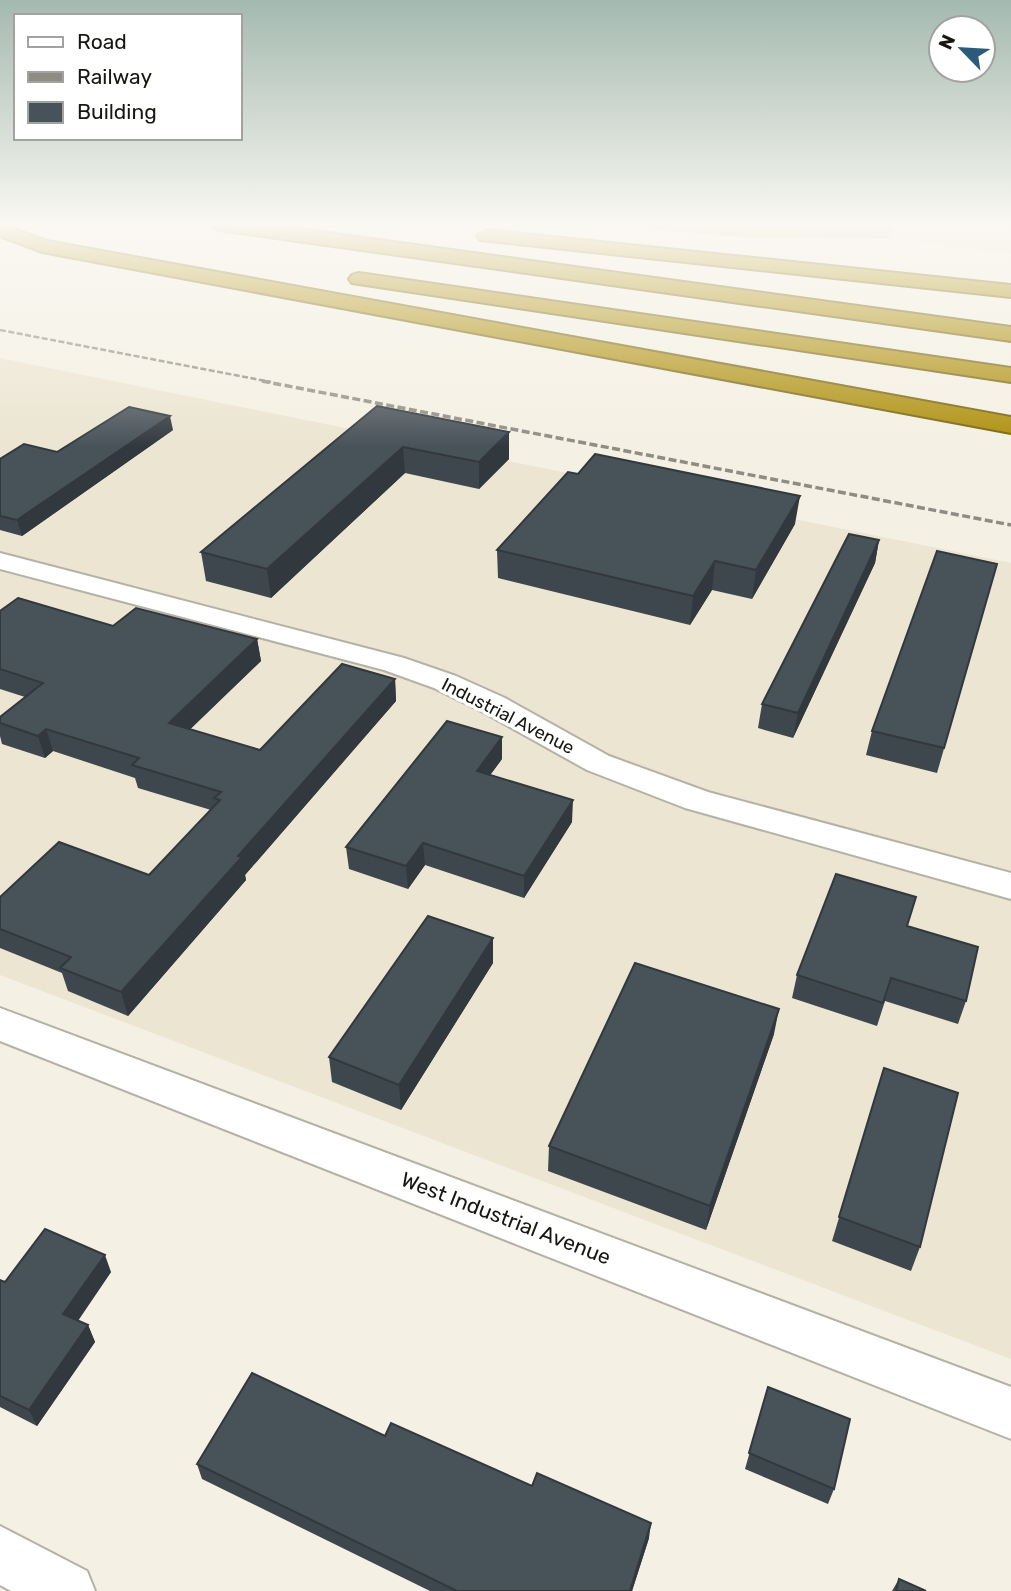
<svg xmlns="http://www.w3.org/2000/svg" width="1011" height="1591" viewBox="0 0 1011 1591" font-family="Rubik,sans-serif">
  <rect width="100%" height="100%" fill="#f4f0e3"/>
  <path fill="#ebe5d1" d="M 895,224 L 1011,224 L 1011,254 L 888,238 Z
    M 0,358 L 1011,563 L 1011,1359 L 0,975 Z"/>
  <path fill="#cebb82" d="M 595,224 L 895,224 L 888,238 L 740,237 Z"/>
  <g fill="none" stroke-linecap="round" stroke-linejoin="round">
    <g stroke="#b5b1a5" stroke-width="4">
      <path id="street" d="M 0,553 L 404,658 L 456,676 L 505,698 L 609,756 L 708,792 L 1011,873 L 1011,899 L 685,808 L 587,770 L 483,712 L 434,688 L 384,670 L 0,569 Z
        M 0,1008 L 1011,1387 L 1011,1439 L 0,1041 Z
        M 0,1526 L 87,1571 L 95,1591 L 11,1591 L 0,1585 Z"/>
    </g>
    <g stroke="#79650e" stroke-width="4">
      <path id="highway" d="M 0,224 L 47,241 L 1011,417 L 1011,433 L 42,252 L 0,236 Z
        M 210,224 L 263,224 L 1011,327 L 1011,341 L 219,230 Z
        M 487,230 L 1011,285 L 1011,297 L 480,240 L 477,236 Z
        M 359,273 L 1011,368 L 1011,382 L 352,283 L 349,279 L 352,275 Z"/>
    </g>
    <use href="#street" fill="#fff" fill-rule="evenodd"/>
    <use href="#highway" fill="#ae8f0d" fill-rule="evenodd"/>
    <path stroke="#8f8c83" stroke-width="2.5" stroke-dasharray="6 2.5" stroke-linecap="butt" d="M 0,330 L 271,382"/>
    <path stroke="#8f8c83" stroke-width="3.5" stroke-dasharray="8 3.5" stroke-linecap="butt" d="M 262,381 L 1011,525"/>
  </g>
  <path fill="#3e474d" d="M 377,406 L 509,459 L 479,489 L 405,473 L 271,598 L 206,581 L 201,552 Z
    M 173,430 L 22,536 L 0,530 L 0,459 L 57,452 Z
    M 795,524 L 752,599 L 712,590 L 690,625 L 498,578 L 497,550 Z
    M 879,540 L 875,563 L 793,738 L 758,728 L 762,704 Z
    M 997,564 L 937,773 L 866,755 L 872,731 Z
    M 0,611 L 113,626 L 257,639 L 261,661 L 190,729 L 260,750 L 395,679 L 396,701 L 245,875 L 246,880 L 128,1016 L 68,991 L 62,973 L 0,948 L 0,897 L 149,875 L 211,810 L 138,788 L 135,778 L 53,751 L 45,758 L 2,744 L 0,736 L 0,717 L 25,697 L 0,689 Z
    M 502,759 L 490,775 L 572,822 L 524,898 L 425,865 L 408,889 L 349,869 L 346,847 Z
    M 907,926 L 966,1001 L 958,1024 L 885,1001 L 877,1026 L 792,998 L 797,975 Z
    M 493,938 L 493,963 L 401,1110 L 332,1082 L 329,1057 Z
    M 774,1034 L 706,1230 L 548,1171 L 549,1146 Z
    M 884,1068 L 920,1247 L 911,1271 L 832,1241 Z
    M 111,1272 L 78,1321 L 88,1325 L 95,1342 L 37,1426 L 0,1407 L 0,1280 L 5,1282 Z
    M 768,1387 L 834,1489 L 828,1504 L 745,1469 Z
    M 385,1436 L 649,1538 L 632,1591 L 430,1591 L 202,1479 L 197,1464 Z
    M 899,1579 L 926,1591 L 892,1591 Z"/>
  <path fill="#32393e" d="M 170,416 L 173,430 L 22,536 L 17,520 Z
    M 509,432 L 509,459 L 479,489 L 479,462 Z
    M 403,447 L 405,473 L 271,598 L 267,569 Z
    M 800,496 L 795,524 L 752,599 L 756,570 Z
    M 879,540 L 875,563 L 793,738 L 798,713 Z
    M 715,561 L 712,590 L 690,625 L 693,596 Z
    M 257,639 L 261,661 L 174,745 L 169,723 Z
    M 395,679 L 396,701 L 245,875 L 246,880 L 128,1016 L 121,992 L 238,856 Z
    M 46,729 L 53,751 L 45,758 L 38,736 Z
    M 502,737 L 502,759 L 477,793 L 477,771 Z
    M 573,800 L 572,822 L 524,898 L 524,876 Z
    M 423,843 L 425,865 L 408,889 L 406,866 Z
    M 493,938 L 493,963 L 401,1110 L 399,1085 Z
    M 779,1009 L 774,1034 L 706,1230 L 710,1206 Z
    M 105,1255 L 111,1272 L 71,1330 L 63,1314 Z
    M 88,1325 L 95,1342 L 37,1426 L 29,1410 Z
    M 651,1523 L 649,1538 L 632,1591 L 630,1591 Z"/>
  <path fill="#485259" stroke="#32393e" stroke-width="2" d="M 377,406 L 509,432 L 479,462 L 403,447 L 267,569 L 201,552 Z
    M 129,407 L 170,416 L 17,520 L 0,516 L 0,459 L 24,444 L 57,452 Z
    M 595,454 L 800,496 L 756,570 L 715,561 L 693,596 L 497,550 L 568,472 L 578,474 Z
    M 849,534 L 879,540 L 798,713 L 762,704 Z
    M 937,551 L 997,564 L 944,748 L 872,731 Z
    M 18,598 L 113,626 L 136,608 L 257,639 L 169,723 L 260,750 L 342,664 L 395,679 L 238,856 L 242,857 L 121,992 L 60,968 L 71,957 L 0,929 L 0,897 L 59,842 L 149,875 L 220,800 L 214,798 L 221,792 L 132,765 L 139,758 L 46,729 L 38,736 L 0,723 L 0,717 L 43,683 L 0,669 L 0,611 Z
    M 447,721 L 502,737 L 477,771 L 573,800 L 524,876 L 423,843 L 406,866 L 346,847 Z
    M 836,874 L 916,897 L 907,926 L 978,947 L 966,1001 L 891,978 L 883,1003 L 797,975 Z
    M 428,916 L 493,938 L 399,1085 L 329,1057 Z
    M 635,963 L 779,1009 L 710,1206 L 549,1146 Z
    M 884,1068 L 958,1093 L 920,1247 L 839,1217 Z
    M 45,1229 L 105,1255 L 63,1314 L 88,1325 L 29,1410 L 0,1396 L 0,1280 L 5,1282 Z
    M 252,1373 L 385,1436 L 391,1423 L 532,1486 L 537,1473 L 651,1523 L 630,1591 L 457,1591 L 197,1464 Z
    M 768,1387 L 850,1419 L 834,1489 L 749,1453 Z
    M 899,1579 L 926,1591 L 896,1591 Z"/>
  <linearGradient id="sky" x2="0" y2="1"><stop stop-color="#a4b9b0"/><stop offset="0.5" stop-color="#faf8f2"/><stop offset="1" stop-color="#faf8f2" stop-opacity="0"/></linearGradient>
  <rect width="1011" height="447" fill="url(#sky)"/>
  <g text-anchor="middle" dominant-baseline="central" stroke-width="7" stroke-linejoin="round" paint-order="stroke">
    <g font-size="18" fill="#171611" stroke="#fff">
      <text transform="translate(508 716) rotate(27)">Industrial Avenue</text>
    </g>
    <g font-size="21" fill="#171611" stroke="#fff">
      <text transform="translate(506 1218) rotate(21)">West Industrial Avenue</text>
    </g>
  </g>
  <rect x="14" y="14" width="228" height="126" fill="#ffffff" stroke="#a2a2a0" stroke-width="2"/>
  <rect x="28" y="37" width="35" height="10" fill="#ffffff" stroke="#a2a2a0" stroke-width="2"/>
  <text x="77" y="49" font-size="21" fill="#171611">Road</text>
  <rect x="28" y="72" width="35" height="10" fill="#8f8c83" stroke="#a2a2a0" stroke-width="2"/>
  <text x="77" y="84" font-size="21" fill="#171611">Railway</text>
  <rect x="28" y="102" width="35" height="21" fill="#485259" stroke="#a2a2a0" stroke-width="2"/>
  <text x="77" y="119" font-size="21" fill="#171611">Building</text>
  <g transform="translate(962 49) rotate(295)"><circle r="33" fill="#ffffff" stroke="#a2a2a0" stroke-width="2"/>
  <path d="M0-5L12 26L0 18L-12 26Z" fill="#2c5a79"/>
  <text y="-10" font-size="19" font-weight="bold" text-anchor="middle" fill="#171611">N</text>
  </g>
</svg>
